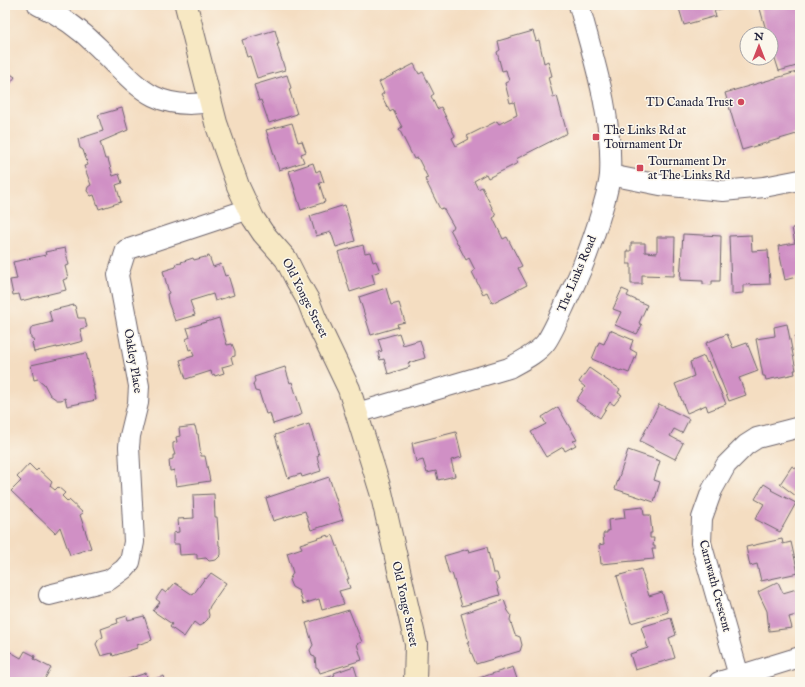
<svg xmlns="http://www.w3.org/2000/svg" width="805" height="687" viewBox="0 0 805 687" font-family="'IM FELL English',serif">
  <rect width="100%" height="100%" fill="#fbf7ec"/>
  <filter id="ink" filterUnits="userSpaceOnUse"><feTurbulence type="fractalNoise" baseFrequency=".025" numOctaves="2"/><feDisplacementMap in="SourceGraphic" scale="8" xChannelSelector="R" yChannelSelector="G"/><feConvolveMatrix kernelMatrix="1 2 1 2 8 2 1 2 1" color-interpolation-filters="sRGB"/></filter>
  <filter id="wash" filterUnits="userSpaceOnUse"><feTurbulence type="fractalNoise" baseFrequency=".012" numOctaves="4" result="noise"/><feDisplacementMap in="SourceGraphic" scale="16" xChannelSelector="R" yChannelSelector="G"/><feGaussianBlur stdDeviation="0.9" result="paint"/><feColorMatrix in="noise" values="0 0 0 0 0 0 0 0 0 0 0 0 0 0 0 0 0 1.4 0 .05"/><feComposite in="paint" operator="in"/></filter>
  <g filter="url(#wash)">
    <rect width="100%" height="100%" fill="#f4ddc1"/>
    <g id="blocks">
      <path fill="#d090c5" d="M 678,5 L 734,5 L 714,11 L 716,16 L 684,25 Z
        M 759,5 L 800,5 L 800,65 L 779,71 L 771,46 L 771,34 L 767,34 Z
        M 275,30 L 279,44 L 277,44 L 285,70 L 257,78 L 250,56 L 247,57 L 242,40 Z
        M 533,31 L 536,41 L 539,40 L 544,63 L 548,61 L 552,76 L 548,77 L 553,96 L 553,98 L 557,96 L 567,133 L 516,159 L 518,163 L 488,178 L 486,174 L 474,181 L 478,189 L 482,187 L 496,216 L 493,218 L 503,239 L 507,237 L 522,266 L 518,268 L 527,285 L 492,303 L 487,292 L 483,294 L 472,272 L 475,270 L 469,258 L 466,260 L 450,229 L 454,227 L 443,208 L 440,209 L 425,179 L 428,178 L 418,158 L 414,159 L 399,129 L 402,127 L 393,110 L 390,112 L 381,95 L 384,93 L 379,82 L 414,64 L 419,74 L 423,72 L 434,94 L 431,96 L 437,109 L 441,107 L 455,136 L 452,138 L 456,146 L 469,139 L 467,136 L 497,121 L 499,124 L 517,115 L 514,102 L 510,103 L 505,83 L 509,81 L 506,70 L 502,71 L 497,52 L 500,50 L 498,41 Z
        M 5,70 L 15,77 L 5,90 Z
        M 800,71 L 800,133 L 742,150 L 725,93 Z
        M 287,75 L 291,88 L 289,89 L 297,114 L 269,123 L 261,100 L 259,101 L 254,85 Z
        M 122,108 L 128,130 L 100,142 L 105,159 L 108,159 L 113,176 L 119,174 L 122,183 L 116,185 L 121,202 L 99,209 L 94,195 L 91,196 L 87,191 L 88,187 L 91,185 L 84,166 L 88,165 L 83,150 L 80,148 L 78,139 L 103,131 L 98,115 Z
        M 292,123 L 298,142 L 302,141 L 306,152 L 301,154 L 304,162 L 279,170 L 266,130 Z
        M 313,163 L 316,172 L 320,170 L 324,182 L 319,183 L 325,202 L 301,210 L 289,171 Z
        M 345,205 L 355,241 L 336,247 L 331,232 L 316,236 L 310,216 Z
        M 800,226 L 800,276 L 785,280 L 778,246 L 795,243 L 792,228 Z
        M 683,234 L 721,236 L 720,281 L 712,281 L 712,285 L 703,284 L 703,281 L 680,280 Z
        M 751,235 L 752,251 L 768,250 L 770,284 L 743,285 L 743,293 L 732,294 L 732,285 L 731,286 L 729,236 Z
        M 657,237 L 675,237 L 674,276 L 642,275 L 642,284 L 631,284 L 631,264 L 627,264 L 627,251 L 631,251 L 631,243 L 645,243 L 645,252 L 657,253 Z
        M 363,245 L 365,253 L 370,252 L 373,262 L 376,261 L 380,271 L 372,274 L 375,284 L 350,292 L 338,252 Z
        M 65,248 L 69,265 L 65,266 L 68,278 L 63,280 L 66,290 L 21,301 L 19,294 L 13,295 L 10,280 L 17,279 L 13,262 L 46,255 L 45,252 Z
        M 209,256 L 213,267 L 221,264 L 225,276 L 228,275 L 234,295 L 215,301 L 213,294 L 190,301 L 195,315 L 175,321 L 168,302 L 167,294 L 169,293 L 163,271 L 176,267 L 175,264 L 182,263 L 181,262 L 193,258 L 194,260 Z
        M 386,288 L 391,305 L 399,303 L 405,322 L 397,324 L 398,327 L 371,335 L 359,297 Z
        M 622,289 L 629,292 L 627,296 L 647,305 L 639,323 L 642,325 L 637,334 L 615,325 L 621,312 L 613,309 Z
        M 74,305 L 75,306 L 78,318 L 85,318 L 87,327 L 80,329 L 83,341 L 57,348 L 57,347 L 34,352 L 32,343 L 35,340 L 31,338 L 30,331 L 32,327 L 52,322 L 49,311 Z
        M 219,318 L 227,345 L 232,344 L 235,351 L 235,356 L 231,357 L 233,364 L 222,367 L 224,373 L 215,376 L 214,374 L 212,375 L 211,371 L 186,379 L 180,360 L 194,356 L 192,349 L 189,350 L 186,339 L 190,337 L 187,328 Z
        M 787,324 L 796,370 L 794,370 L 795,374 L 766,380 L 765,376 L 763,376 L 756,339 L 775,336 L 774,327 Z
        M 610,330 L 633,340 L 630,349 L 637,353 L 629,373 L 621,370 L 620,371 L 592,359 L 599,342 L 604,344 Z
        M 399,333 L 403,345 L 420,340 L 425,358 L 408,363 L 410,367 L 388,374 L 384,359 L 380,360 L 378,352 L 382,351 L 378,339 Z
        M 727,334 L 733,348 L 747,343 L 758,371 L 739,378 L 746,395 L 729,401 L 706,343 Z
        M 795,336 L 800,336 L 800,356 L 799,356 Z
        M 86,353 L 94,386 L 93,386 L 96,400 L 67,406 L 65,398 L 61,400 L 57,400 L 50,395 L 44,384 L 38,379 L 34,380 L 31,365 Z
        M 704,356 L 707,363 L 708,362 L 726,404 L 708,411 L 706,405 L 687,413 L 675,384 L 694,376 L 690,362 Z
        M 285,367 L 290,383 L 292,382 L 302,413 L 301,415 L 273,424 L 270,413 L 266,414 L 259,392 L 255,391 L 253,384 L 255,381 L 254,377 Z
        M 589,368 L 620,389 L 618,393 L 622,395 L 614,405 L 610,402 L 600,418 L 576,401 L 585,387 L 579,382 Z
        M 659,404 L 689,419 L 682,433 L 674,429 L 670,436 L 683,443 L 675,459 L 640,441 Z
        M 558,407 L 577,440 L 573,441 L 576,445 L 565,451 L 563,447 L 546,457 L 531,432 L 546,424 L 542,417 Z
        M 309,424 L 319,455 L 317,456 L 321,471 L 302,477 L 301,474 L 288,478 L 275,435 Z
        M 195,426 L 197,434 L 198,434 L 201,456 L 205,456 L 210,481 L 176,486 L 174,471 L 175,470 L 170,471 L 169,460 L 173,459 L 173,455 L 175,455 L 173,448 L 173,443 L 177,442 L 176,437 L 180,436 L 179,428 Z
        M 456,432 L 462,457 L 451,460 L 455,476 L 438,480 L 436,471 L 427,473 L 423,460 L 416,462 L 412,443 Z
        M 628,450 L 660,461 L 654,480 L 660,482 L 654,502 L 615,489 Z
        M 29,464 L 36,471 L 38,469 L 52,482 L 50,486 L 55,490 L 58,487 L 65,493 L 62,496 L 68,502 L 69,500 L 83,513 L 80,515 L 91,548 L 70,555 L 60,527 L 55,533 L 11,491 L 21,481 L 17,477 Z
        M 792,466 L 800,471 L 800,499 L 780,484 Z
        M 329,477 L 343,520 L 311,530 L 305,511 L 273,521 L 266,498 Z
        M 764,484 L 772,489 L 771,490 L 796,503 L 780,532 L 755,519 L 764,504 L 755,499 Z
        M 214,494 L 215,517 L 217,517 L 219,545 L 221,548 L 221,555 L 216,560 L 209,561 L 206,558 L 197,559 L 197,554 L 180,555 L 179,544 L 173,544 L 173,533 L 179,532 L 178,519 L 194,518 L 193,495 Z
        M 643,507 L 644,515 L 650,515 L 652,533 L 650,533 L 650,538 L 654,538 L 653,546 L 655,546 L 655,549 L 652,549 L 654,559 L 601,564 L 599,545 L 604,544 L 603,535 L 604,533 L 607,533 L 607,531 L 609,531 L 608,520 L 625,518 L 624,509 Z
        M 328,535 L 329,537 L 333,535 L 349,579 L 347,579 L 350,588 L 339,591 L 344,604 L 322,610 L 319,599 L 303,604 L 299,591 L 292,587 L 289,580 L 293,573 L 287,553 L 302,548 L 300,544 Z
        M 782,539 L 783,544 L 791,542 L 798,573 L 761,581 L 757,564 L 750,566 L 746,547 Z
        M 487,547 L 493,573 L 497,573 L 499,580 L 496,582 L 500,595 L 462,606 L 452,573 L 449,574 L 444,556 L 468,549 L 469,552 Z
        M 641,569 L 649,596 L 662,592 L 668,612 L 631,623 L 617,576 Z
        M 211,573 L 226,583 L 210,606 L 208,611 L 209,615 L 208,619 L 203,624 L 199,626 L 194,622 L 184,637 L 170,627 L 172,624 L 153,611 L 160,602 L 156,599 L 162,590 L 166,593 L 175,583 L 193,595 L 205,578 L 206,579 Z
        M 778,582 L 783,593 L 800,588 L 800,614 L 789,617 L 792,628 L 769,631 L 767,611 L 758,592 Z
        M 504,600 L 508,611 L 511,615 L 510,620 L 515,635 L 520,637 L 522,645 L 520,651 L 476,664 L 467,642 L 469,642 L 461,614 Z
        M 349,610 L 362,642 L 357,644 L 362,660 L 320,673 L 318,668 L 316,667 L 315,657 L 312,656 L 310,650 L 313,645 L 306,623 Z
        M 127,616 L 128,620 L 144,616 L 152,640 L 137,645 L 137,648 L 113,656 L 112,653 L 101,656 L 96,644 L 99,639 L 103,637 L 101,629 L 118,623 L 117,619 Z
        M 671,618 L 676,635 L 669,638 L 675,658 L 635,670 L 630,654 L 648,648 L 641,627 Z
        M 9,651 L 21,658 L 25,651 L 35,656 L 34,659 L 51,668 L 43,682 L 41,681 L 40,682 L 5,682 L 5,659 Z
        M 354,666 L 359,682 L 313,682 L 335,675 L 334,673 Z
        M 513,667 L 518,682 L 471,682 L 470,681 Z
        M 146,673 L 148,681 L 164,676 L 166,682 L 119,682 Z"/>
    </g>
  </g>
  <g filter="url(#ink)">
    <use href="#blocks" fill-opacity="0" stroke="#6c636a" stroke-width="1"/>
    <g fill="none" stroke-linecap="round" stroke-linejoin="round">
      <g stroke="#6c636a" stroke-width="22">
        <path id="street" d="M 38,5 C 60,15 81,30 98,47 C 136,84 152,112 211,102
          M 610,175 L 660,185 L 723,191 L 764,187 L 800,180
          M 357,413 L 509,368 C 521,361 537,354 546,342 C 555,329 564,305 572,290 C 584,265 594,237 602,210 C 605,199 609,187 610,175 C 613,117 594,60 579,5
          M 49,595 L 109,580 L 124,569 L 130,562 L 134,542 L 129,447 L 130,436 L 138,403 L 139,386 L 118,275 L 126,250 L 249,209
          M 739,676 L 701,543 L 702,518 L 712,490 L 726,465 L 746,445 L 757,438 L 800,427
          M 719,682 L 800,657"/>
      </g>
      <g stroke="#6c636a" stroke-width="24">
        <path id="secondary" d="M 186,5 L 216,123 L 238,186 L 253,218 L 263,233 L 286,259 L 296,279 L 308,300 L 315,318 L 349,389 L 381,492 L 416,644 L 415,682"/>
      </g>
      <use href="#street" stroke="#fff" stroke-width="20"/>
      <use href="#secondary" stroke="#f7e8c3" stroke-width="22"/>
    </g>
  </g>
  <g fill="#d1495b" stroke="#fbf7ec" stroke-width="1.5">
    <circle cx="741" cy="102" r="4"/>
    <rect x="592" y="133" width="8" height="8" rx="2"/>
    <rect x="636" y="164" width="8" height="8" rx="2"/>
  </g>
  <g text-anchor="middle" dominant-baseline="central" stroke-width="3" stroke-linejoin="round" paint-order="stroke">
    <g font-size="12" fill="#22223b" stroke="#fbf7ec" text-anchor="start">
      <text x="733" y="102" text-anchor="end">TD Canada Trust</text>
      <text x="604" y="130">The Links Rd at<tspan x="604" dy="14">Tournament Dr</tspan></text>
      <text x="648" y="161">Tournament Dr<tspan x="648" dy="14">at The Links Rd</tspan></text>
    </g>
    <g font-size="12" fill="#22223b" stroke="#fbf7ec">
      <text transform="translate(577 274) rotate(-67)">The Links Road</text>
      <text transform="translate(305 298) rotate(63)">Old Yonge Street</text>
      <text transform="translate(133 361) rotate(81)">Oakley Place</text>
      <text transform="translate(715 586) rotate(75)">Carnwath Crescent</text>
      <text transform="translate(405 604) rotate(78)">Old Yonge Street</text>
    </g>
  </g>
  <rect width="805" height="687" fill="none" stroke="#fbf7ec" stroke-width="20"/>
  <g transform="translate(759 46)"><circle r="19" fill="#fbf7ec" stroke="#a4a2a5"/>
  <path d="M0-3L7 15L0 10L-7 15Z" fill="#d1495b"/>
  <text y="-6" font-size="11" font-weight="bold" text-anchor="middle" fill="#22223b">N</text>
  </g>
</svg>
